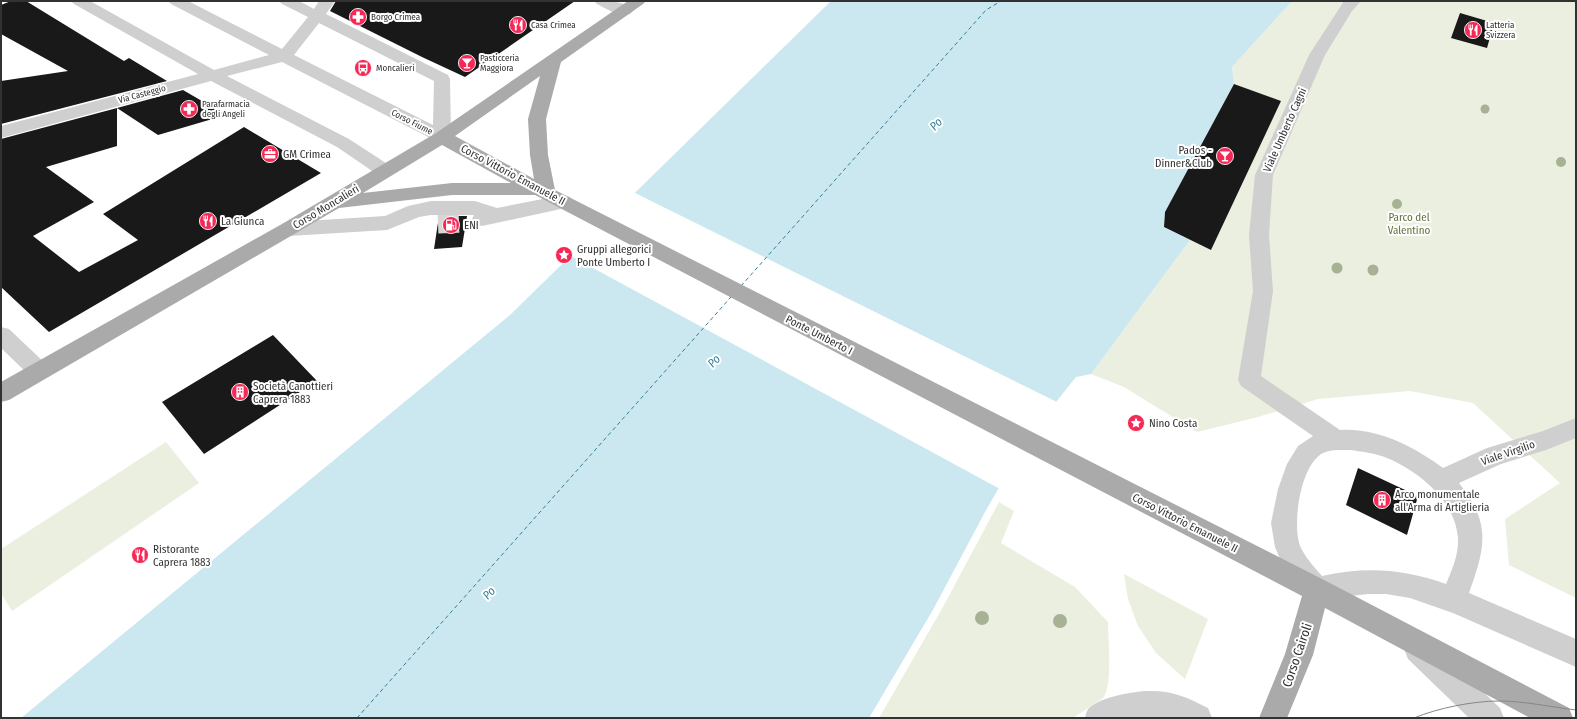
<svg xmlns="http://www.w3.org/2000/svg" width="1577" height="719" viewBox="0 0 1577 719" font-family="'Fira Sans Condensed',sans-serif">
  <rect width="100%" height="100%" fill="#fff"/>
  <path fill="#eaefdf" d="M 1292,1 L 1576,1 L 1576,598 L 1509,565 L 1505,519 L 1560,483 L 1473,403 L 1410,391 L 1318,399 L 1258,417 L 1197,432 L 1124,387 L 1091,374 L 1190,240 L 1211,250 L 1281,101 L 1234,84 L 1232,67 Z
    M 166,442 L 199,483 L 12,611 L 1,593 L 1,549 Z
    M 999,502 L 1014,511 L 1001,543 L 1075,587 L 1108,622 C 1108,639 1113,685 1103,698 L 1073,718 L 879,718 L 943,607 Z
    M 1124,574 L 1208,619 L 1185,679 L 1156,653 L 1138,626 L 1128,599 Z"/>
  <path fill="#cbe7f0" d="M 831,1 L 1292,1 L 1232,67 L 1234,84 L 1165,212 L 1164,227 L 1190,240 L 1091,374 L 1076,377 L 1028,437 L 985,512 L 934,608 L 869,718 L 21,718 L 510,315 Z"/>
  <path fill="#fff" d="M 633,192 L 1057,402 L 1053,409 L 1029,438 L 1000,489 L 569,255 Z"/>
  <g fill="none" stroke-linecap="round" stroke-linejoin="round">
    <path stroke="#357f96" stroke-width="1" stroke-dasharray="4 3" stroke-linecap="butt" d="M 741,286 L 986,10 L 1001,1
      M 357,718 L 731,297"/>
  </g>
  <path fill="#191919" d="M 11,1 L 26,1 L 124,61 L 129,58 L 167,81 L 1,124 L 1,81 L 68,71 L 1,34 L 1,5 Z
    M 336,1 L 575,1 L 465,77 L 422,57 L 330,11 Z
    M 1460,13 L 1494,23 L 1487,48 L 1451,38 Z
    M 1234,84 L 1281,101 L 1211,250 L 1164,227 L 1165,212 Z
    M 183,90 L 226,115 L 158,135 L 117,108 Z
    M 117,108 L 117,146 L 46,167 L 94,202 L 33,236 L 79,272 L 138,240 L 103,214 L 244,127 L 321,173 L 49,332 L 1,287 L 1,139 Z
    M 439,216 L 467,216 L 462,247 L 434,249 Z
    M 273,335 L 317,381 L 204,454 L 162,402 Z
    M 1358,468 L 1418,496 L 1407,535 L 1346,505 Z"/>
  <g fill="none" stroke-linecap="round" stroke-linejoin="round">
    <path stroke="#d6d6d6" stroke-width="21" stroke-dasharray="21 10" stroke-linecap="butt" d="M 438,223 L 466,222"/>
    <path fill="#cfcfcf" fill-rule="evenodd" d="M 71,1 L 90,1 L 214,70 L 269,55 L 171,4 L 168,1 L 188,1 L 282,49 L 308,17 L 282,4 L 279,1 L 299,1 L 314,9 L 319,1 L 335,1 L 326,14 L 448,75 L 450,79 L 451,137 L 448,141 L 442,143 L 436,141 L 282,62 L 227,76 L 349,139 L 392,167 L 394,171 L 392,175 L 385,177 L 378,175 L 337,147 L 211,81 L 1,138 L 1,126 L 198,74 L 74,4 ZM 319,23 L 434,81 L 433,125 L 294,55 Z
      M 594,1 C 607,1 625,0 633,11 L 630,14 C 619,17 607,9 597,4 Z
      M 1344,1 L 1361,1 L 1352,11 L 1325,55 L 1273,175 L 1269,235 L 1273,291 L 1261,376 L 1340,430 C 1378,428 1413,446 1443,468 L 1487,448 L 1543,431 L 1576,418 L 1576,438 L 1546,450 L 1501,464 L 1459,483 C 1492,524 1485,548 1469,593 L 1576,639 L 1576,667 L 1453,613 L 1410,598 L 1386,594 L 1368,594 L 1342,597 L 1317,603 L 1308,599 L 1283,566 L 1275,547 L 1271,523 L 1278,489 L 1287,464 L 1298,446 L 1313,436 L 1241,386 L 1238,380 L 1253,291 L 1249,235 L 1255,175 L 1309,55 ZM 1351,450 C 1363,452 1375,453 1387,458 C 1416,470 1451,497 1457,531 C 1461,549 1453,568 1446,584 C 1405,569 1365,566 1322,576 C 1314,567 1305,557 1300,546 C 1292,524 1300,465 1323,453 C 1331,449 1342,450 1351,450 Z
      M 563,195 L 570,197 L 573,202 L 570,207 L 482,226 L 475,224 L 472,219 L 474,215 L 431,215 L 419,217 L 387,230 L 289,236 L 282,234 L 279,229 L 282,224 L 289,222 L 385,216 L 408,206 L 431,201 L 475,201 L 497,208 Z
      M 1,327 L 9,329 L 47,365 L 50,371 L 47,377 L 39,380 L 31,377 L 1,348 Z
      M 1418,635 L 1428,639 L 1500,708 L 1504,718 L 1469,718 L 1408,659 L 1404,649 L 1408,639 Z
      M 1145,691 C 1171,690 1185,696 1208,708 L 1212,718 L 1085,718 C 1086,714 1087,709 1090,707 C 1104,696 1128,693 1145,691 Z"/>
    <path fill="#aaa" fill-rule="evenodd" d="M 628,1 L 646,1 L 643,4 L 561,62 L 546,119 L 548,155 L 555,190 L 1326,581 L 1569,708 L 1573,718 L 1530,718 L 1325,608 L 1313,655 L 1287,718 L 1259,718 L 1285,654 L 1302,596 L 535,195 L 452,195 L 339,208 L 9,400 L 1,402 L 1,382 L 282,224 L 436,133 ZM 540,76 L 528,119 L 530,155 L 534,179 L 455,136 ZM 442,145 L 511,183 L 452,183 L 363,193 Z"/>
    <path stroke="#878787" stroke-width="1" d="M 1414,718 C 1438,708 1473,701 1499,701 C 1524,701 1551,707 1576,710"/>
  </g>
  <g fill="#a6b293">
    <circle cx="1485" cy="109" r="4.5"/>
    <circle cx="1561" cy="162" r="5"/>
    <circle cx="1397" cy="204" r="5"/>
    <circle cx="1337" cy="268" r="5.5"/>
    <circle cx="1373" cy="270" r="5.5"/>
    <circle cx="982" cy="618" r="7"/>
    <circle cx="1060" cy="621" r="7"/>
  </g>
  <defs>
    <g id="pharmacy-disc" transform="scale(0.9)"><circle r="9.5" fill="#f52856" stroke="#fff"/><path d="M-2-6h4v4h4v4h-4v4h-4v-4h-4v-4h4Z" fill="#fff"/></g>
    <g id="restaurant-disc" transform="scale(0.9)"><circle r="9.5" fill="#f52856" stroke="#fff"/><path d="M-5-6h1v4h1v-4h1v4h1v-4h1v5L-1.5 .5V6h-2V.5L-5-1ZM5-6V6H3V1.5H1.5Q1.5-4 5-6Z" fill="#fff"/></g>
    <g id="bar-disc" transform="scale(0.9)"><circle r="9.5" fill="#f52856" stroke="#fff"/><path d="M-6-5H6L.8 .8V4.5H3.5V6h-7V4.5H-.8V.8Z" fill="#fff"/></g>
    <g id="bus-disc" transform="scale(0.9)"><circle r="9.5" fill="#f52856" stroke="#fff"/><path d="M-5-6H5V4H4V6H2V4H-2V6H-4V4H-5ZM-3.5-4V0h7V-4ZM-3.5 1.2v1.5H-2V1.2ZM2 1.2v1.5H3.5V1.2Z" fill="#fff"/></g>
    <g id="office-disc" transform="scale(0.9)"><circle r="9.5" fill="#f52856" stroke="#fff"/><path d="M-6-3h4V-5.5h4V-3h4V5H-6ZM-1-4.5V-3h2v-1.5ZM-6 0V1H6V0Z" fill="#fff"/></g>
    <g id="fuel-disc" transform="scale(0.9)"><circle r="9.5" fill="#f52856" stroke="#fff"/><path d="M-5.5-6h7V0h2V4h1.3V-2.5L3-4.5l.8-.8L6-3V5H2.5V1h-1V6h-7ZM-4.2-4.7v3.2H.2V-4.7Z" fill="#fff"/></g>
    <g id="sight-disc" transform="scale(0.9)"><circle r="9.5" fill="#f52856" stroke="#fff"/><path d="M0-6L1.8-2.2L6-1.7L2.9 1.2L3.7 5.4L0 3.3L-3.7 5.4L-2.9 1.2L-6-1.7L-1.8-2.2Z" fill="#fff"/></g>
    <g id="building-disc" transform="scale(0.9)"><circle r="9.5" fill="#f52856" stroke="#fff"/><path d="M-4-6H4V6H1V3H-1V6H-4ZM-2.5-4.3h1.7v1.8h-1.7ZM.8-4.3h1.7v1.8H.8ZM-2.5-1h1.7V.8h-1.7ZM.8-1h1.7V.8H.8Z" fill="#fff"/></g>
  </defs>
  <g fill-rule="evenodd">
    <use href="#pharmacy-disc" x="358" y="17"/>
    <use href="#restaurant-disc" x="518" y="25"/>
    <use href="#restaurant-disc" x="1473" y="30"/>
    <use href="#bar-disc" x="467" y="63"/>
    <use href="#bus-disc" x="363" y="68"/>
    <use href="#pharmacy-disc" x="189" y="109"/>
    <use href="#office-disc" x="270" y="154"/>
    <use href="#bar-disc" x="1225" y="156"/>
    <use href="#restaurant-disc" x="208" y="221"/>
    <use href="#fuel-disc" x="451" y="225"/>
    <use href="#sight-disc" x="564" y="255"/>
    <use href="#building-disc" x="240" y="392"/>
    <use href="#sight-disc" x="1136" y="423"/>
    <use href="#building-disc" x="1382" y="500"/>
    <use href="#restaurant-disc" x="140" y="555"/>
  </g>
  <g text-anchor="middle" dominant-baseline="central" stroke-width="4" stroke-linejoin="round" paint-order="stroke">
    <g font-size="9" fill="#323232" stroke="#fff" text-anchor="start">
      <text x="371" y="17">Borgo Crimea</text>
      <text x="531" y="25">Casa Crimea</text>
      <text x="1486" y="25">Latteria<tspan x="1486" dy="10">Svizzera</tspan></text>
      <text x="480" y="58">Pasticceria<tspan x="480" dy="10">Maggiora</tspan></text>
      <text x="376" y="68">Moncalieri</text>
      <text x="202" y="104">Parafarmacia<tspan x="202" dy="10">degli Angeli</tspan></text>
    </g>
    <g font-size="9" fill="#323232" stroke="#fff">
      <text transform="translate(142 94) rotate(-15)">Via Casteggio</text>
      <text transform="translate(412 122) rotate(27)">Corso Fiume</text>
    </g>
    <g font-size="11" fill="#323232" stroke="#fff">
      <text transform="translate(1285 130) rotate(-66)">Viale Umberto Cagni</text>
      <text transform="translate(513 175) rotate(28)">Corso Vittorio Emanuele II</text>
      <text transform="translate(326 207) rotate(-31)">Corso Moncalieri</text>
      <text transform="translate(819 335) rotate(27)">Ponte Umberto I</text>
      <text transform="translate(1508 453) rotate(-19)">Viale Virgilio</text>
      <text transform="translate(1185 523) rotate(27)">Corso Vittorio Emanuele II</text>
    </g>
    <g font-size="11" fill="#323232" stroke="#fff" text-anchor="start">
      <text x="1212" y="150" text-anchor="end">Pados -<tspan x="1212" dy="13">Dinner&amp;Club</tspan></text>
      <text x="283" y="154">GM Crimea</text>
      <text x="221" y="221">La Giunca</text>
      <text x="464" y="225">ENI</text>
      <text x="577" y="249">Gruppi allegorici<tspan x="577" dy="13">Ponte Umberto I</tspan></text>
      <text x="253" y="386">Società Canottieri<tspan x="253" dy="13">Caprera 1883</tspan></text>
      <text x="1149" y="423">Nino Costa</text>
      <text x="1395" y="494">Arco monumentale<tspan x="1395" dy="13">all'Arma di Artiglieria</tspan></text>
      <text x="153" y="549">Ristorante<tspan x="153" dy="13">Caprera 1883</tspan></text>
    </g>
    <g font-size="11" fill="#5d733a" stroke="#fff">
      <text x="1409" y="217">Parco del<tspan x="1409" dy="13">Valentino</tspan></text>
    </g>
    <g font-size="12" font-style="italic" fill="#357f96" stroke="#fff">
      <text transform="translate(936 124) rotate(-47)">Po</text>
      <text transform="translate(714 361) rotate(-47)">Po</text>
      <text transform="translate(489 593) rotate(-47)">Po</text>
    </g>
    <g font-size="13" fill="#323232" stroke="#fff">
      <text transform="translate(1297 655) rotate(-71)">Corso Cairoli</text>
    </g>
  </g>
  <rect width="1577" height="719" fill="none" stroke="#323232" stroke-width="4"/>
</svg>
